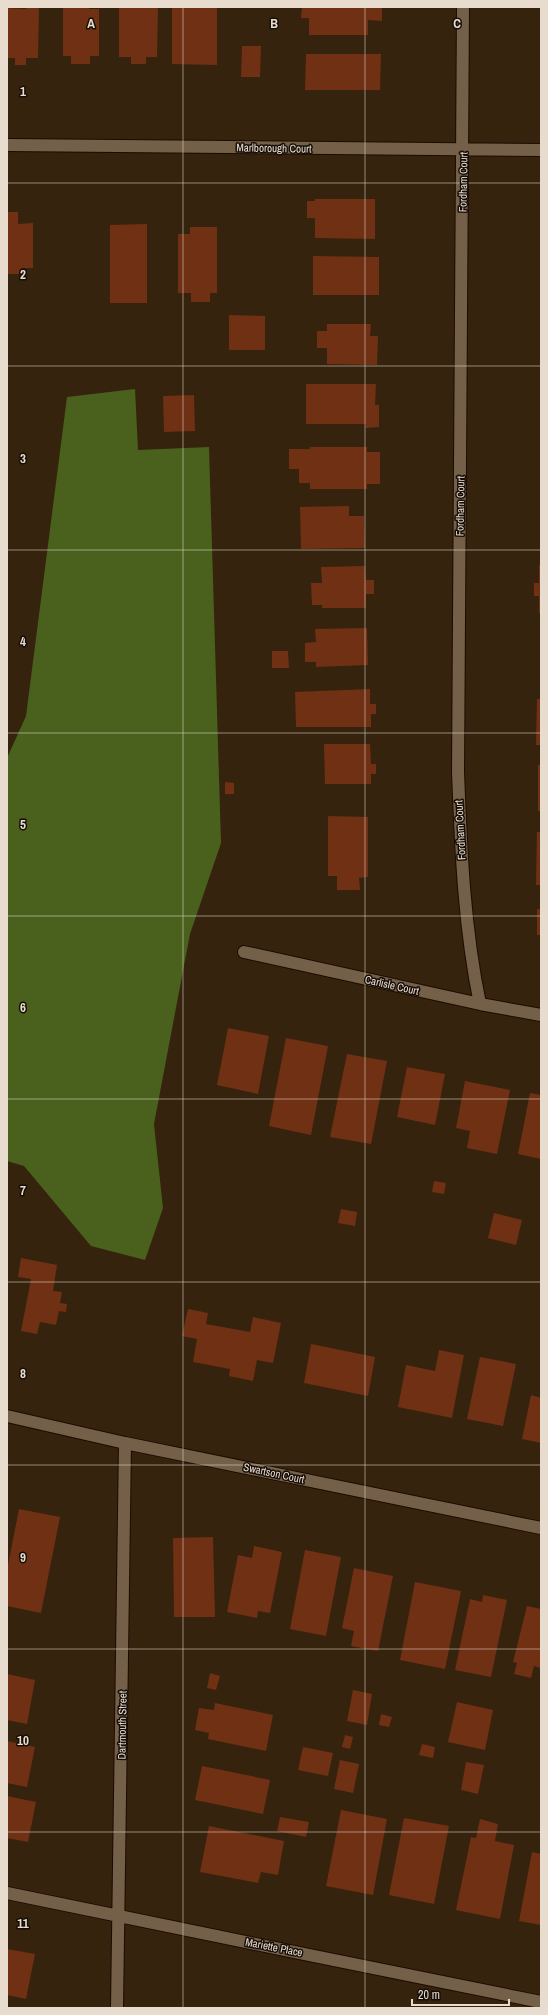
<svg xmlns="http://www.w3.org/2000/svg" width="548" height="2015" viewBox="0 0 548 2015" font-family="'Archivo Narrow',sans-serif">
  <rect width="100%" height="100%" fill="#35230e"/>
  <path fill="#49611c" d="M 135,389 L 138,450 L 209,447 L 221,843 L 190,934 L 154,1124 L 163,1208 L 145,1260 L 91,1246 L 24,1166 L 7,1161 L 7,758 L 26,716 L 67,397 Z"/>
  <path fill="#703014" d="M 26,7 L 39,7 L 38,58 L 26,58 L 26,65 L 15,65 L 15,58 L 7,58 L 7,8 L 26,9 Z
    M 63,7 L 89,7 L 89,9 L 99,9 L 99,56 L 90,56 L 90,64 L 71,64 L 71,56 L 63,56 Z
    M 119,7 L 158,7 L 157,57 L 146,57 L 146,64 L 131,64 L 131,57 L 119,57 Z
    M 172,7 L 217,7 L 217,65 L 172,64 Z
    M 302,7 L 382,7 L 382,21 L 368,20 L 368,35 L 309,35 L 309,18 L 301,18 Z
    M 242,46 L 261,46 L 260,77 L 241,77 Z
    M 306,54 L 381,54 L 380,90 L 305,90 Z
    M 315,199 L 375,199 L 375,239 L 315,238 L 315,218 L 307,218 L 307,201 L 315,201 Z
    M 7,212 L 18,212 L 18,224 L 33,223 L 33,268 L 21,268 L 20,274 L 7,274 Z
    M 147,224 L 147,303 L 110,303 L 110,225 Z
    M 190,227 L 217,227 L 217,293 L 210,293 L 210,302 L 191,302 L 191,293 L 178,293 L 178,234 L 190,234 Z
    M 313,256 L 379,257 L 379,295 L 313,295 Z
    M 229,315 L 265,316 L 265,350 L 229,350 Z
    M 327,324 L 371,324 L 370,336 L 378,336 L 377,365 L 327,364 L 327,348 L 317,348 L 317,331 L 327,331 Z
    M 306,384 L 376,384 L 375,405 L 379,405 L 379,427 L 365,428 L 366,424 L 306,424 Z
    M 194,395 L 195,431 L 164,432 L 163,396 Z
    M 310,447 L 367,447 L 367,452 L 380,452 L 380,484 L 367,484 L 367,489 L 310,489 L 310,483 L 299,483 L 299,469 L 289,469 L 289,449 L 310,449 Z
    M 349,506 L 349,516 L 364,516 L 365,548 L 301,549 L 300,507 Z
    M 539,565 L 541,565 L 541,613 L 539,613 L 539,596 L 534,596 L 534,583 L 539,583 Z
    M 365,566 L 366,580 L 374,580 L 374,594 L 366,594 L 366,608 L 322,608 L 322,605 L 312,605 L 311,583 L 322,583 L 321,567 Z
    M 367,628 L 368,665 L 316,667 L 316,662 L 305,662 L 305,643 L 316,642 L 315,629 Z
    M 272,651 L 288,651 L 289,668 L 272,668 Z
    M 370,689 L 370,704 L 376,704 L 376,714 L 371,714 L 371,727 L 296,727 L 295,692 Z
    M 537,699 L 541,699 L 541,745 L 536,745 Z
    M 324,744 L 370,744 L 371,764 L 376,764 L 376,774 L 371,774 L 371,784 L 325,784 Z
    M 538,765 L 541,765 L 541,812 L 538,811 Z
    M 225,782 L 234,783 L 234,794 L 225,794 Z
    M 328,816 L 368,817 L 368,877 L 359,878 L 360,890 L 337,890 L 337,876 L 328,876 Z
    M 537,832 L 541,832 L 541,885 L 536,885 Z
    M 537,909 L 541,909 L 541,935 L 537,935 Z
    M 228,1028 L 269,1036 L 258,1094 L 217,1085 Z
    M 286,1038 L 328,1046 L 311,1135 L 269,1126 Z
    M 347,1054 L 387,1061 L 371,1144 L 330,1137 Z
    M 407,1067 L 445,1074 L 435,1125 L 397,1117 Z
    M 465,1081 L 510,1090 L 497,1154 L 467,1148 L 470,1131 L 456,1128 Z
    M 530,1093 L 541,1095 L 541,1159 L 518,1154 Z
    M 434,1181 L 446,1183 L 444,1194 L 432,1192 Z
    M 341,1209 L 357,1212 L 355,1226 L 338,1223 Z
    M 494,1213 L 522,1220 L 516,1245 L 488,1238 Z
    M 21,1258 L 57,1265 L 53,1291 L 62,1292 L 60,1303 L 67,1304 L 66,1312 L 59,1311 L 56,1325 L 40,1322 L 37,1334 L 21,1331 L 31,1279 L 18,1277 Z
    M 188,1309 L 208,1313 L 206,1324 L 250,1332 L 253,1317 L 281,1323 L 273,1363 L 257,1360 L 253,1381 L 229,1376 L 230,1369 L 193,1362 L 197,1339 L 182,1336 Z
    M 311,1344 L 375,1357 L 368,1396 L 304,1383 Z
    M 439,1350 L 464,1355 L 452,1418 L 398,1407 L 406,1365 L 435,1371 Z
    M 480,1357 L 516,1364 L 503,1426 L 467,1419 Z
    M 531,1395 L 541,1398 L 541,1443 L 522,1439 Z
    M 19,1509 L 60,1517 L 41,1613 L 7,1606 L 7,1570 Z
    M 213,1537 L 215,1617 L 174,1617 L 173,1538 Z
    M 254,1546 L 282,1552 L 270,1613 L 258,1611 L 257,1618 L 227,1612 L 238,1555 L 252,1558 Z
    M 305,1550 L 341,1557 L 326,1636 L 290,1629 Z
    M 354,1568 L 393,1576 L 378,1651 L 351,1646 L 354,1631 L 342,1628 Z
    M 415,1582 L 461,1591 L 445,1669 L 400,1660 Z
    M 483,1595 L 507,1600 L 491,1677 L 455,1670 L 470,1599 L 482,1602 Z
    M 527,1606 L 541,1609 L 541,1668 L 534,1666 L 531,1678 L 514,1674 L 517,1663 L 513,1662 Z
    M 210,1673 L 220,1676 L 216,1690 L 207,1688 Z
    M 7,1674 L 35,1680 L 27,1724 L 7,1720 Z
    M 353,1690 L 372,1694 L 367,1725 L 347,1721 Z
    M 457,1702 L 493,1710 L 485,1750 L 448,1742 Z
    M 215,1703 L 273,1715 L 266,1751 L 208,1739 L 209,1733 L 195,1730 L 199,1708 L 214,1710 Z
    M 381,1714 L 392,1717 L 389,1727 L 379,1725 Z
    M 345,1735 L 353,1737 L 350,1749 L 342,1747 Z
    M 7,1741 L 35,1747 L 27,1787 L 7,1783 Z
    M 422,1744 L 435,1747 L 433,1758 L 419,1755 Z
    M 303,1747 L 333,1753 L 328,1776 L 298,1770 Z
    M 340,1760 L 359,1764 L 353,1793 L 334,1789 Z
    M 466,1762 L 484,1765 L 478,1794 L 461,1790 Z
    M 202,1766 L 270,1780 L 263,1814 L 195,1800 Z
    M 7,1796 L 36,1802 L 28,1842 L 7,1838 Z
    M 341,1810 L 387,1819 L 373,1895 L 326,1886 Z
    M 280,1817 L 309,1822 L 306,1837 L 277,1831 Z
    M 404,1818 L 449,1826 L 434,1904 L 389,1895 Z
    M 480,1819 L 498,1824 L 495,1841 L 514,1845 L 500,1919 L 456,1910 L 471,1837 L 476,1838 Z
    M 209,1826 L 284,1841 L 278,1875 L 261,1872 L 258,1883 L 200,1872 Z
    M 532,1852 L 541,1854 L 541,1925 L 519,1921 Z
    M 7,1949 L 35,1954 L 26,1999 L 7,1995 Z"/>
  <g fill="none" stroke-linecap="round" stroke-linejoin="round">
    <g stroke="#1c0c00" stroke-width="14">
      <path id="street" d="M 463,7 L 458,772 C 461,851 464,927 480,1004
        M 7,145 L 541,150
        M 244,952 L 480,1004 L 541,1015
        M 7,1416 L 125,1443 L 541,1528
        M 7,1893 C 185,1931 363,1965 541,2002
        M 117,2008 L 125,1443"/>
    </g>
    <use href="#street" stroke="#746049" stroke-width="12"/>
  </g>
  <path fill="none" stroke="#e8dccf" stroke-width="1" stroke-opacity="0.55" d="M 183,7 L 183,2008M 365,7 L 365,2008M 7,183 L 541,183M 7,366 L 541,366M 7,550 L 541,550M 7,733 L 541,733M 7,916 L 541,916M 7,1099 L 541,1099M 7,1282 L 541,1282M 7,1465 L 541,1465M 7,1649 L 541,1649M 7,1832 L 541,1832"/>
  <g text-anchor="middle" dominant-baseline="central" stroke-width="3" stroke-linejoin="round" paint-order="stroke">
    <g font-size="11" fill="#e8dccf" stroke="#160e06">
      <text transform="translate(274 148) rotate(1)">Marlborough Court</text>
      <text transform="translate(463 182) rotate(-89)">Fordham Court</text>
      <text transform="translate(460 506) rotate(-89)">Fordham Court</text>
      <text transform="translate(460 830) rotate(-93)">Fordham Court</text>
      <text transform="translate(392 985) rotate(13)">Carlisle Court</text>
      <text transform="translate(274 1473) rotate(12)">Swartson Court</text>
      <text transform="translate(122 1725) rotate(-89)">Dartmouth Street</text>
      <text transform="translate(274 1947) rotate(11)">Mariette Place</text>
    </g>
  </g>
  <g font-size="13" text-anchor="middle" font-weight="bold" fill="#e8dccf" stroke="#160e06" stroke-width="3" stroke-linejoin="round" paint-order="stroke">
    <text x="91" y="28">A</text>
    <text x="274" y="28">B</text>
    <text x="457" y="28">C</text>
    <text x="23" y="96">1</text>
    <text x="23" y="279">2</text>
    <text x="23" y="463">3</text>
    <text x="23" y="646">4</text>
    <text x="23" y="829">5</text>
    <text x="23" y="1012">6</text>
    <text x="23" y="1195">7</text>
    <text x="23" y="1378">8</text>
    <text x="23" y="1562">9</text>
    <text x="23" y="1745">10</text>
    <text x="23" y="1928">11</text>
  </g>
  <rect width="548" height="2015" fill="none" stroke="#e8dccf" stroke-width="16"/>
  <path d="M412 1999v6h97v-6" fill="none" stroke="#e8dccf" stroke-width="2"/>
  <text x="418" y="1999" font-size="12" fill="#e8dccf" stroke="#160e06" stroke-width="3" paint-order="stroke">20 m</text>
</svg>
